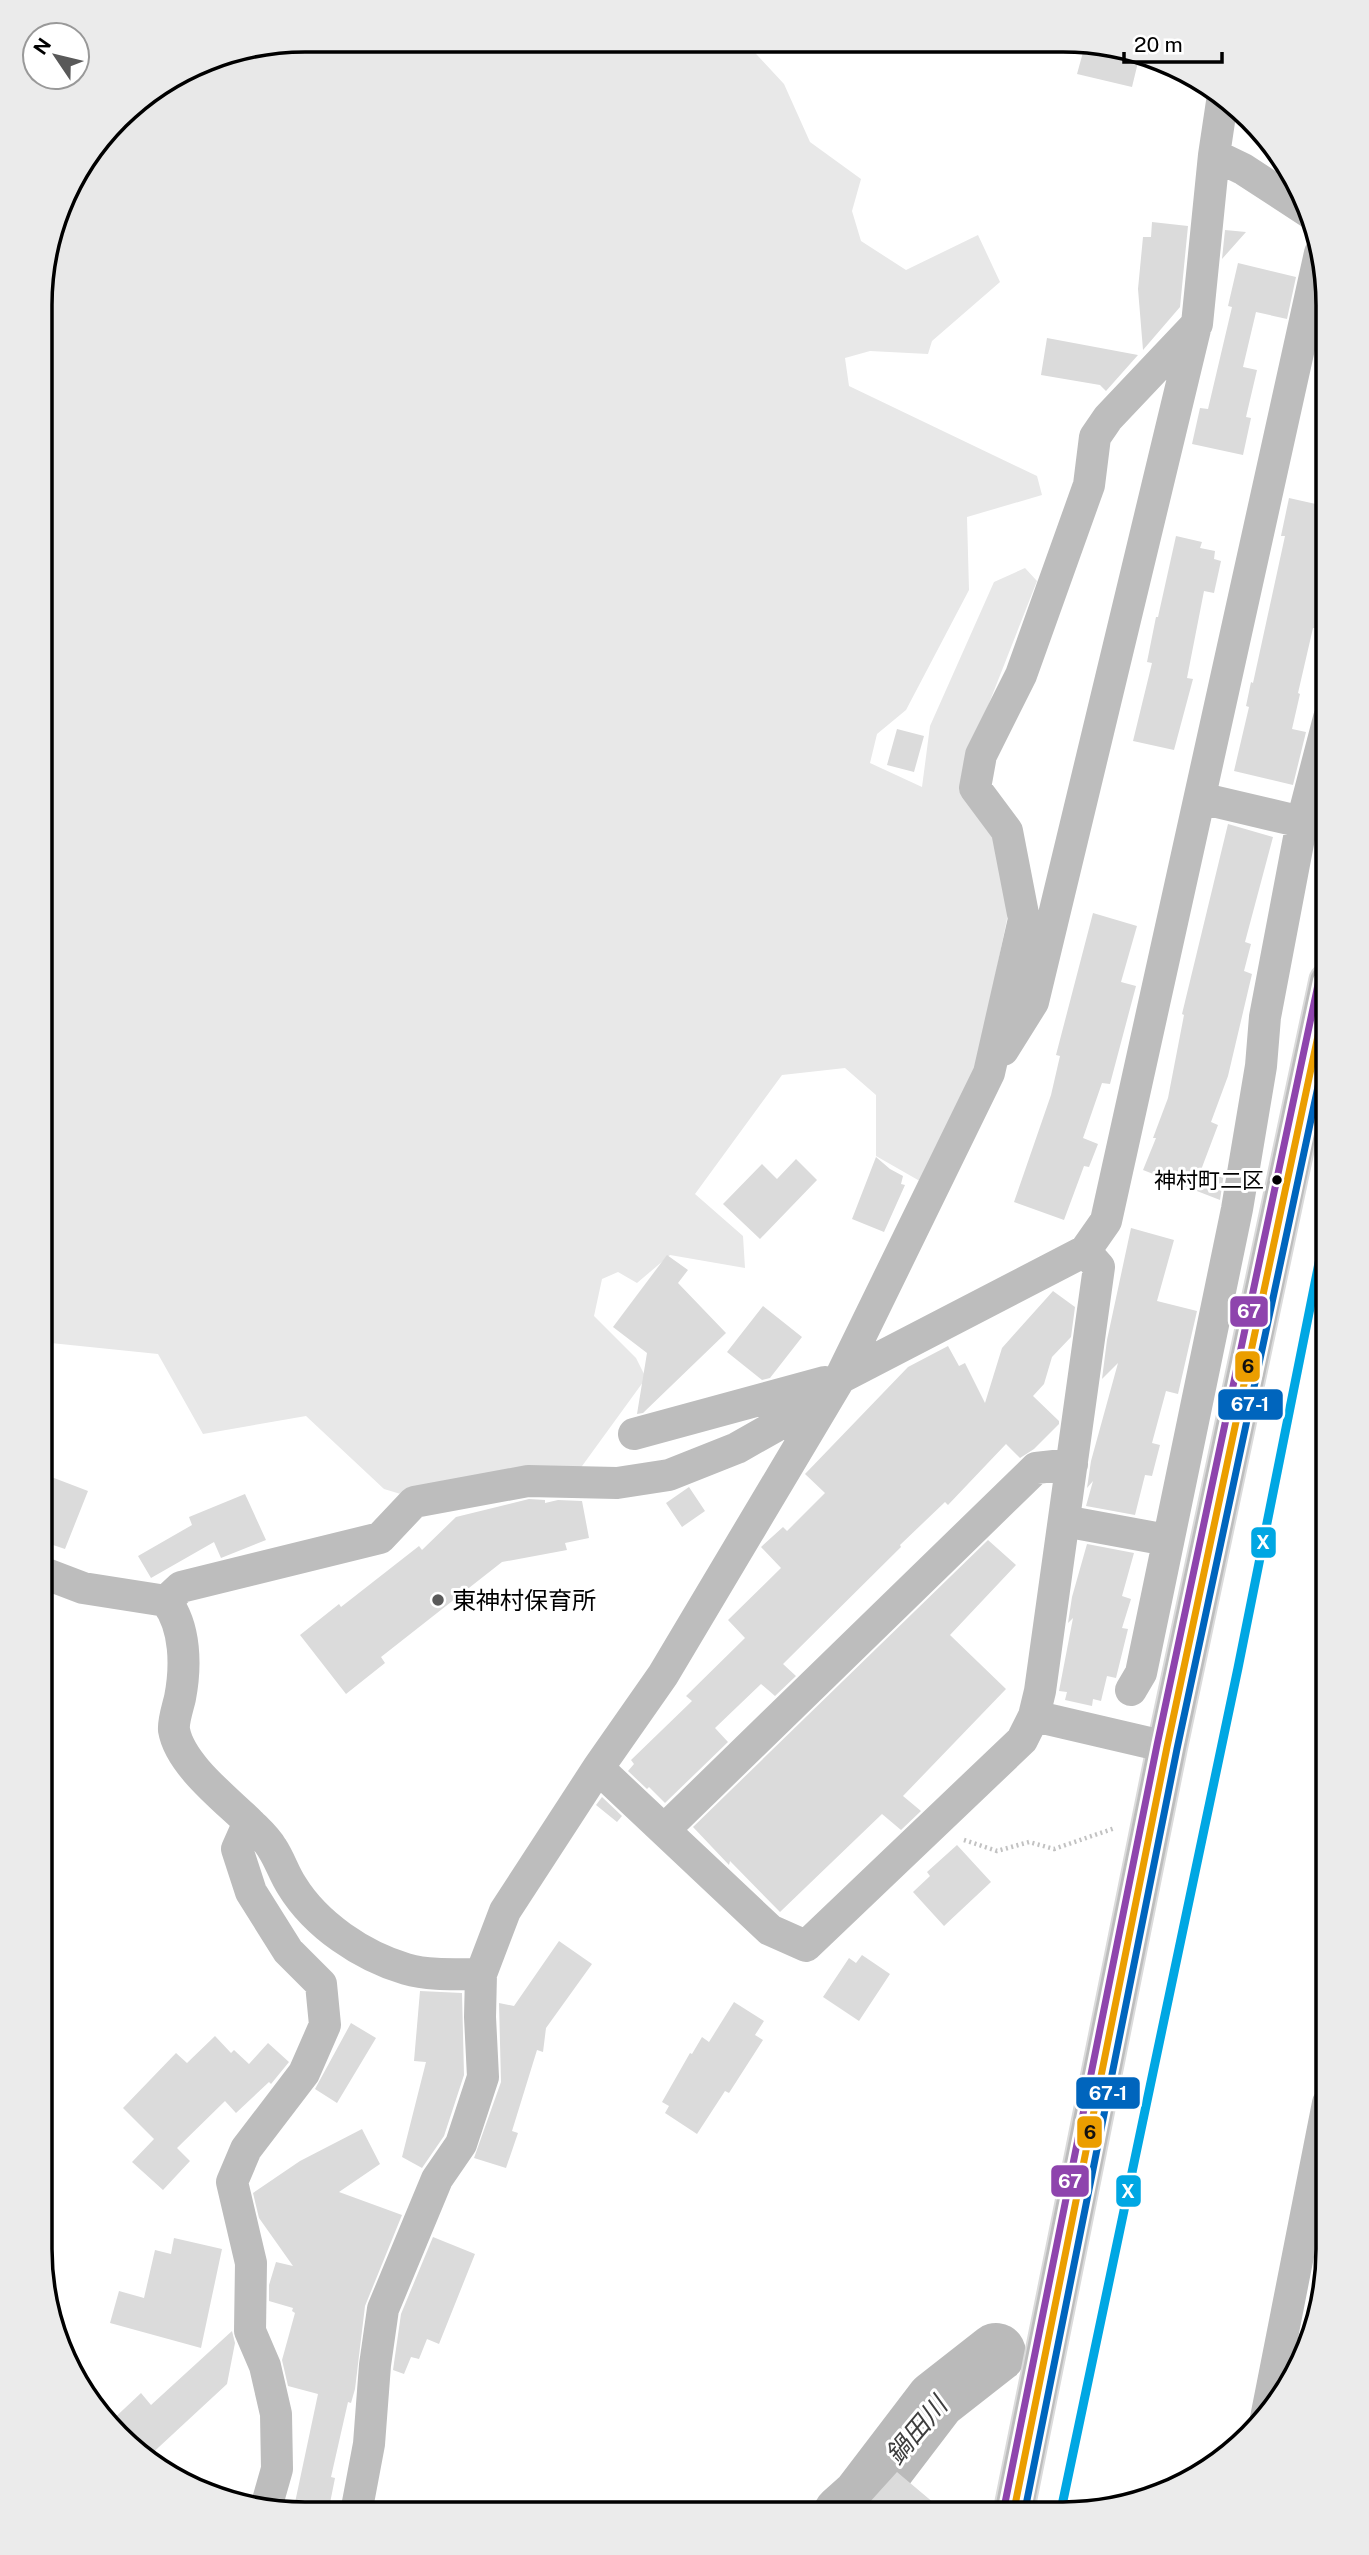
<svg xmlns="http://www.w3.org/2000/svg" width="1369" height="2555" viewBox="0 0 1369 2555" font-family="'Public Sans','Noto Sans JP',sans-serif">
  <rect width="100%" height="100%" fill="#fff"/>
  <path fill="#e8e8e8" d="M 305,40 L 746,43 L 784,84 L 810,142 L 861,179 L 852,211 L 861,241 L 906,270 L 978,235 L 1000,282 L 932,341 L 928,354 L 870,351 L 845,358 L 849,386 L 1037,476 L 1042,495 L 967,517 L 969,590 L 906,710 L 877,734 L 870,763 L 922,787 L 930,726 L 994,582 L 1025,568 L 1037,581 L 964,767 L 1004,852 L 1008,914 L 978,1060 L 925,1184 L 876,1156 L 876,1095 L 845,1068 L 782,1075 L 695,1194 L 743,1236 L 745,1268 L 670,1255 L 637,1283 L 618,1272 L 602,1279 L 594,1316 L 636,1358 L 646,1378 L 577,1473 L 437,1505 L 384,1489 L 306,1416 L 203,1434 L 158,1354 L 41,1342 L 42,271 L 68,188 L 130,106 L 204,60 Z"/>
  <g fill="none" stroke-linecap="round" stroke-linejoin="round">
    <path stroke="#bababa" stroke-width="60" d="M 843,2514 L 862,2497 L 936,2400 L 996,2353"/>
  </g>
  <path fill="#dbdbdb" d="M 1085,45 L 1115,45 L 1140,54 L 1132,87 L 1077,74 Z
    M 1152,222 L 1188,226 L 1180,307 L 1143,350 L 1138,289 L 1143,237 L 1151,237 Z
    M 1225,230 L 1246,232 L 1222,259 Z
    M 1238,263 L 1296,277 L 1287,319 L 1256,312 L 1243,367 L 1257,370 L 1246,417 L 1251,418 L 1243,455 L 1192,444 L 1200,408 L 1208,409 L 1232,307 L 1228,306 Z
    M 1047,338 L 1138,355 L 1106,391 L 1100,385 L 1041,375 Z
    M 1289,498 L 1329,507 L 1329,595 L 1320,629 L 1313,628 L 1298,693 L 1300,694 L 1292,729 L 1306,732 L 1293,785 L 1234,771 L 1249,707 L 1246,706 L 1251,682 L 1253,683 L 1285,536 L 1281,536 Z
    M 1176,536 L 1202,542 L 1200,548 L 1215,551 L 1214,559 L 1221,561 L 1214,593 L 1204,591 L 1187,678 L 1193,679 L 1174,750 L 1133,741 L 1152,663 L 1147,662 L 1156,617 L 1158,617 Z
    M 897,729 L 924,736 L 914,772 L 887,765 Z
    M 1228,824 L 1273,837 L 1245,942 L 1251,944 L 1244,971 L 1252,974 L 1228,1076 L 1211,1122 L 1218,1125 L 1201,1170 L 1224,1173 L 1220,1200 L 1143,1170 L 1156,1138 L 1153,1138 L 1168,1098 L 1184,1015 L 1182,1014 Z
    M 1093,913 L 1137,926 L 1121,982 L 1136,986 L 1110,1084 L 1102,1083 L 1083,1138 L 1098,1144 L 1089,1167 L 1084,1166 L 1064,1220 L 1014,1202 L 1051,1095 L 1060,1056 L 1056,1055 Z
    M 876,1157 L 890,1169 L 903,1176 L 901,1184 L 905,1185 L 884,1232 L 852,1219 Z
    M 796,1159 L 817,1180 L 760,1239 L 723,1204 L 762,1164 L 777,1179 Z
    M 1131,1228 L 1174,1240 L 1157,1301 L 1197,1311 L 1178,1394 L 1166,1391 L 1152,1443 L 1160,1445 L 1152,1476 L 1145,1475 L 1135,1515 L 1086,1506 L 1093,1481 L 1087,1488 L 1091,1461 L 1118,1363 L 1102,1379 L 1107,1340 Z
    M 667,1255 L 688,1270 L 678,1283 L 726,1333 L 643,1413 L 637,1414 L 647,1353 L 613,1327 Z
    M 1053,1291 L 1075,1307 L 1071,1337 L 1052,1357 L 1044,1384 L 1033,1396 L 1059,1421 L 1059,1424 L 1034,1449 L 1020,1458 L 1006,1444 L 948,1505 L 945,1502 L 900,1545 L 901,1547 L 783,1664 L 796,1676 L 775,1696 L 761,1684 L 715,1728 L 728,1742 L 665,1803 L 649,1787 L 647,1789 L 628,1771 L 634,1764 L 631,1760 L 692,1701 L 686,1696 L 745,1638 L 728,1620 L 781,1568 L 761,1547 L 783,1527 L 787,1531 L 825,1493 L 805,1474 L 908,1367 L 948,1346 L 959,1366 L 965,1363 L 985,1403 L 1002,1348 Z
    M 763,1306 L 802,1337 L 770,1378 L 762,1380 L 727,1352 Z
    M 41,1473 L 88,1491 L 65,1549 L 41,1541 Z
    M 689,1487 L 705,1511 L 682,1527 L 666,1503 Z
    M 245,1494 L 266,1540 L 221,1558 L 214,1542 L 151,1578 L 138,1556 L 192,1525 L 189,1517 Z
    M 529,1499 L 545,1500 L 545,1503 L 558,1500 L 582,1501 L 589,1538 L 565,1543 L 567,1550 L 502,1562 L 381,1657 L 385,1663 L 346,1694 L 300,1635 L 339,1604 L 341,1607 L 419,1546 L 422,1550 L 456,1517 Z
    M 988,1540 L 1016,1565 L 950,1635 L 1006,1689 L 903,1796 L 921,1811 L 901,1830 L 882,1814 L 780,1912 L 730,1861 L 729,1865 L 693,1827 Z
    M 1087,1544 L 1134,1553 L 1122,1596 L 1131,1599 L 1122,1628 L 1128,1629 L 1116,1678 L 1107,1676 L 1101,1701 L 1093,1699 L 1092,1706 L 1065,1700 L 1067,1692 L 1059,1691 L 1073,1618 L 1068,1623 L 1072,1597 Z
    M 602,1797 L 622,1816 L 617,1822 L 596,1805 Z
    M 957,1845 L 991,1882 L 944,1926 L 913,1892 L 930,1876 L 927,1872 Z
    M 559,1941 L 592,1964 L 546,2028 L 543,2052 L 537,2050 L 512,2131 L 518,2133 L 506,2168 L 474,2158 L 501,2082 L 499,2003 L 514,2006 Z
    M 862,1955 L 890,1974 L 859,2021 L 823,1997 L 849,1958 L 856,1963 Z
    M 420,1991 L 462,1993 L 464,2075 L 444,2136 L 422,2168 L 402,2157 L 426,2062 L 414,2061 Z
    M 734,2002 L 764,2021 L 755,2035 L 763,2040 L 729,2093 L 725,2091 L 697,2134 L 665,2113 L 669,2106 L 662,2102 L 690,2053 L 692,2054 L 702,2037 L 709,2042 Z
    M 351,2023 L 376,2038 L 337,2103 L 315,2089 Z
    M 215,2036 L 231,2053 L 234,2050 L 249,2064 L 268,2043 L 289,2062 L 271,2084 L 269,2082 L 236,2113 L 225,2101 L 177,2148 L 190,2161 L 163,2190 L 132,2162 L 154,2139 L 123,2108 L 176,2053 L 187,2063 Z
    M 362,2129 L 380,2164 L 339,2192 L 402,2215 L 365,2306 L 355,2389 L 351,2403 L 348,2402 L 331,2477 L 335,2478 L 328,2513 L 293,2512 L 318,2394 L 288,2386 L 282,2360 L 295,2313 L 292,2311 L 293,2308 L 269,2301 L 269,2285 L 276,2262 L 293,2266 L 259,2218 L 253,2193 L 300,2161 Z
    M 433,2237 L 475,2254 L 439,2344 L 427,2339 L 419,2359 L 411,2357 L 404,2374 L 393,2370 L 401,2314 Z
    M 174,2238 L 222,2249 L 201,2348 L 110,2323 L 119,2291 L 144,2298 L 155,2250 L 171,2254 Z
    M 232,2331 L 235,2343 L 227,2384 L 146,2459 L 131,2449 L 108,2424 L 141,2393 L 151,2405 Z
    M 897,2472 L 947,2514 L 859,2514 Z"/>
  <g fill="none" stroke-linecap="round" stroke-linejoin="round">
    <g stroke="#dbdbdb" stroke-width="42">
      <path id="primary" d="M 1013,2515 L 1167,1747 L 1329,982"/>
    </g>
    <path stroke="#c2c2c2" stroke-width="4.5" stroke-dasharray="2 3.5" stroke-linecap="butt" d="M 964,1840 L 997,1851 L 1029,1842 L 1054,1849 L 1115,1828"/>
    <path stroke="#bdbdbd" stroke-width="32" d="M 1223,95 L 1214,155 L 1243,169 L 1312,214
      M 1200,798 L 1302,822
      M 1003,1050 L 1033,1002 L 1196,325
      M 634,1434 L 825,1382
      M 1064,1521 L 1167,1540
      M 41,1572 L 83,1588 L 166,1601 C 186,1627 186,1667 180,1698 C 178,1707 173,1721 174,1730 C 180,1765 227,1800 251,1824 C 258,1831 267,1839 272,1848 C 280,1860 284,1874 292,1886 C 316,1925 362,1956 406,1969 C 430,1976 457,1974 481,1974
      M 166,1601 L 181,1587 L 380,1538 L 414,1502 L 528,1481 L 617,1483 L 669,1475 L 737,1448 L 783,1422 L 840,1378 L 989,1073 L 1024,919 L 1007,831 L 975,788 L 981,755 L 1021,675 L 1089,485 L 1095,437 L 1108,418 L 1197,324 L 1214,155
      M 1131,1690 L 1141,1673 L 1237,1209 L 1261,1066 L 1265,1017 L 1302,822 L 1329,718
      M 1034,1716 L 1167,1747
      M 598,1768 L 770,1930 L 806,1946 L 1022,1740 L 1034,1716 L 1040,1691 L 1099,1267 L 1085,1251
      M 249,1822 L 237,1849 L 251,1892 L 288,1951 L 321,1984 L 325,2025 L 304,2073 L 246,2149 L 232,2182 L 251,2263 L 250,2331 L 265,2366 L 276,2414 L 277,2469 L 265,2511
      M 664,1830 L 1036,1468 L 1072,1464
      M 1266,2418 L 1328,2103
      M 356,2513 L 369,2444 L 375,2365 L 383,2309 L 437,2179 L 461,2144 L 483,2077 L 480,2017 L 481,1974 L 505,1911 L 598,1768 L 663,1675 L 840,1378 L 1085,1251 L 1106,1221 L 1320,253"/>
    <use href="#primary" stroke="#bdbdbd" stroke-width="38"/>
    <g stroke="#fff" stroke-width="12">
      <path id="bus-1" d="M 1013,2515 L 1167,1747 L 1329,984"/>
    </g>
    <g stroke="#fff" stroke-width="12">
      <path id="bus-2" d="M 1024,2515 L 1177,1749 L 1329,1035"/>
    </g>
    <g stroke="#fff" stroke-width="12">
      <path id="bus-3" d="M 1003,2513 L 1157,1745 L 1319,980"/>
    </g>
    <use href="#bus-1" stroke="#eb9e00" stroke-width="7"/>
    <use href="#bus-2" stroke="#0065bd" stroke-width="7"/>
    <use href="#bus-3" stroke="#8e44ad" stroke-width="7"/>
    <g stroke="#fff" stroke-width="14">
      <path id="rail-1" d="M 1060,2515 L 1238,1668 L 1328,1218"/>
    </g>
    <use href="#rail-1" stroke="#00a7e3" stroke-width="9"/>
  </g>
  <circle fill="#000" stroke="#fff" stroke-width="2.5" cx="1277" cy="1180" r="6"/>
  <circle fill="#595959" stroke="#fff" stroke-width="2.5" cx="438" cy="1600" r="7"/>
  <g text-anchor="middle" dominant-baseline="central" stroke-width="6" stroke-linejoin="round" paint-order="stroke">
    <g font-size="22" fill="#000" stroke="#fff" text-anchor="end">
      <text x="1264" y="1180">神村町二区</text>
    </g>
    <g font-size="24" fill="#000" stroke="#fff" text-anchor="start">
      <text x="452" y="1600">東神村保育所</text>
    </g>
    <g font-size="26" font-style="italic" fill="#3d3d3d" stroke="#fff">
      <text transform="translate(916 2430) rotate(-50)">鍋田川</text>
    </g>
  </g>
  <path d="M0 0H1369V2555H0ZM305 52H1063A253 253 0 0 1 1316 305V2249A253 253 0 0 1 1063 2502H305A253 253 0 0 1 52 2249V305A253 253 0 0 1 305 52Z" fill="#ebebeb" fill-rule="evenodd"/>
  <path fill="none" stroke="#000" stroke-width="3.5" d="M305 52H1063A253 253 0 0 1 1316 305V2249A253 253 0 0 1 1063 2502H305A253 253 0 0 1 52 2249V305A253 253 0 0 1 305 52Z"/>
  <g stroke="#fff" stroke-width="2.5">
    <rect x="1229" y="1295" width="40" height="33" rx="7" fill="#8e44ad"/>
    <rect x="1234" y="1350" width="27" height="33" rx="7" fill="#eb9e00"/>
    <rect x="1217" y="1388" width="67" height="33" rx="7" fill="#0065bd"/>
    <rect x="1250" y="1526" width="27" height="33" rx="7" fill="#00a7e3"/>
    <rect x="1075" y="2076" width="66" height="34" rx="7" fill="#0065bd"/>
    <rect x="1076" y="2115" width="27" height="34" rx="7" fill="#eb9e00"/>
    <rect x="1050" y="2164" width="40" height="34" rx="7" fill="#8e44ad"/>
    <rect x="1115" y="2174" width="27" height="34" rx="7" fill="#00a7e3"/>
  </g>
  <g font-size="19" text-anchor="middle" font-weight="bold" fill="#fff">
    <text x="1249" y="1318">67</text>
    <text x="1250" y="1411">67-1</text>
    <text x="1263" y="1549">X</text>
    <text x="1108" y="2100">67-1</text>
    <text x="1070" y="2188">67</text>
    <text x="1128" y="2198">X</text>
  </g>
  <g font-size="19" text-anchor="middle" font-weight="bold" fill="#111">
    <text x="1248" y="1373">6</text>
    <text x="1090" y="2139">6</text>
  </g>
  <g transform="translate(56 56) rotate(305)"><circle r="33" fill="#ffffff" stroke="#999999" stroke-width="2"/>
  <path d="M0-5L12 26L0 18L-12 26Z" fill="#595959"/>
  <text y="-10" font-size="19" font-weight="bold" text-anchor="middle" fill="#000000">N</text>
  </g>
  <path d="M1124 52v10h98v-10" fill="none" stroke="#000000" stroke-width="3.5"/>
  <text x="1134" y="52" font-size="21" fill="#000000" stroke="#ffffff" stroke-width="5" paint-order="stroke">20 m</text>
</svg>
